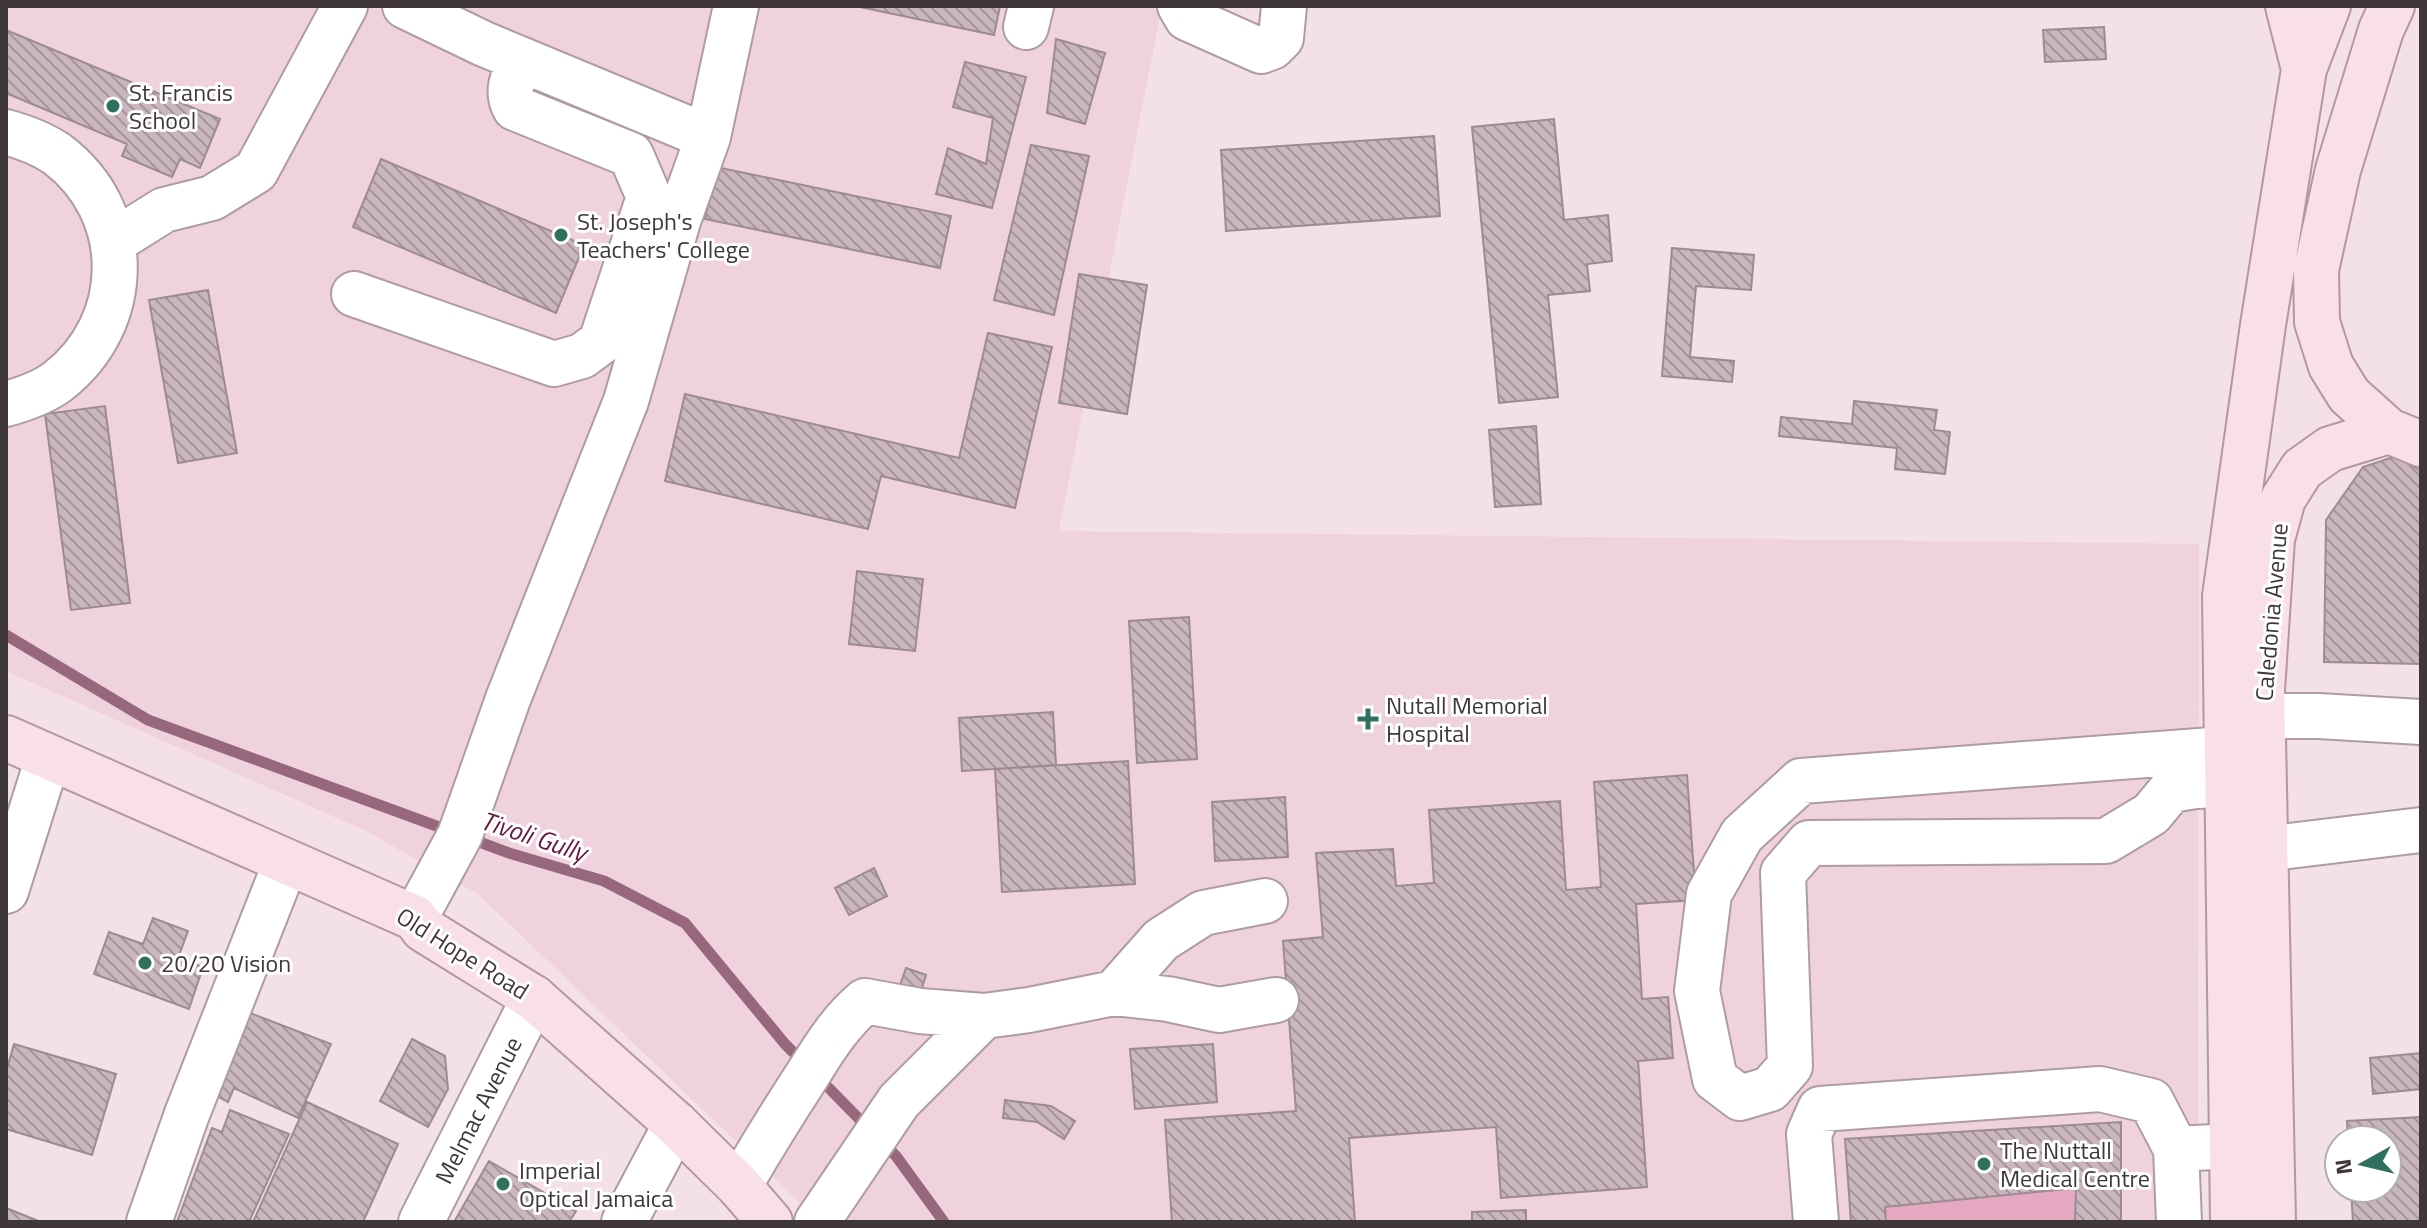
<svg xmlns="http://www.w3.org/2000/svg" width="2427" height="1228" viewBox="0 0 2427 1228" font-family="'Titillium Web',sans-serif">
  <defs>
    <pattern id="building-back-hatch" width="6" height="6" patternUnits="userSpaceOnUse" patternTransform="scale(2)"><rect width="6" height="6" fill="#cab6be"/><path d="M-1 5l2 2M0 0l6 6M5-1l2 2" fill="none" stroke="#a5959b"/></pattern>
  </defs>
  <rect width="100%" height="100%" fill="#f4e0e7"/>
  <path fill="#efd2dd" d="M 6,6 L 1162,6 L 1059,531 L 2199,544 L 2198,1222 L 820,1222 L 478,894 L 364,830 L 6,671 Z"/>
  <path fill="#e4a9c1" d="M 2076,1188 L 2075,1222 L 1886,1222 L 1885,1207 Z"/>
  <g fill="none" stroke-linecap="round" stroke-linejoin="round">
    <path stroke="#97687c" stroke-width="11" d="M 6,635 L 148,720 L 450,831
      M 466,837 L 509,853 L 604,881 L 685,923 L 785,1044 L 803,1062
      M 818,1077 L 868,1128
      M 883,1143 L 896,1156 L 944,1222"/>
  </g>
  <path fill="url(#building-back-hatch)" stroke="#9d8b92" stroke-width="2" d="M 855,6 L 1000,6 L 994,35 Z
    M 2104,27 L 2106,59 L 2045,62 L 2043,30 Z
    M 6,30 L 220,119 L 200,168 L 180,159 L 172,177 L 122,156 L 127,144 L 6,93 Z
    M 1056,39 L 1105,53 L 1085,124 L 1047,113 Z
    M 965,62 L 1026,77 L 992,208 L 936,194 L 948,148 L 986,164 L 993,118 L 953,107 Z
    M 1554,119 L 1564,220 L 1608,215 L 1612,261 L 1587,264 L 1590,291 L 1548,295 L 1558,397 L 1499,403 L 1472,127 Z
    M 1434,136 L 1440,216 L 1226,231 L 1221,150 Z
    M 1031,145 L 1089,156 L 1054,315 L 994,300 Z
    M 381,159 L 584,245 L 556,313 L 353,227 Z
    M 716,167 L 951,216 L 940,268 L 705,219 Z
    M 1672,248 L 1754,255 L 1751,290 L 1696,286 L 1690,357 L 1734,361 L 1732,382 L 1662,376 Z
    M 1079,274 L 1147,285 L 1127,414 L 1059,403 Z
    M 208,290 L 237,453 L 178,463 L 149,300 Z
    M 988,333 L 1052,347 L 1015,508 L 881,476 L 868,529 L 665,481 L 685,394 L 959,458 Z
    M 1854,401 L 1937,410 L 1934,430 L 1950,432 L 1945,474 L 1895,469 L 1897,448 L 1779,436 L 1781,417 L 1852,424 Z
    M 105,406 L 130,603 L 71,610 L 45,414 Z
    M 1536,426 L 1541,504 L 1495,507 L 1489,430 Z
    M 2396,456 L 2421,471 L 2421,664 L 2324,662 L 2326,520 L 2363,467 Z
    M 857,571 L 923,579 L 915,651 L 849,644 Z
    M 1189,617 L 1197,759 L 1137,763 L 1129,621 Z
    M 1053,712 L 1056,765 L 962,771 L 959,718 Z
    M 1128,761 L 1135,884 L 1002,892 L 995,769 Z
    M 1687,775 L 1696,900 L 1636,904 L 1642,999 L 1668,997 L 1673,1058 L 1638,1061 L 1647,1187 L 1501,1198 L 1496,1127 L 1349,1138 L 1355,1222 L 1172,1222 L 1165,1120 L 1296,1111 L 1283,941 L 1323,937 L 1316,853 L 1393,849 L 1396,886 L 1434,883 L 1429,810 L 1560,801 L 1566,890 L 1601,887 L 1594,782 Z
    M 1285,797 L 1288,857 L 1215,861 L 1212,802 Z
    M 874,868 L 887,896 L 849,915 L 835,888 Z
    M 153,918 L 188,931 L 178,958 L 203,967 L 189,1009 L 94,974 L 109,932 L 143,944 Z
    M 906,968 L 926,975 L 919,998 L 898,991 Z
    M 237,1008 L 331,1044 L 298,1118 L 234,1088 L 228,1102 L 203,1088 Z
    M 412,1039 L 445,1056 L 448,1089 L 428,1127 L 380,1101 Z
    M 14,1044 L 116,1074 L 92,1155 L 6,1129 L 6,1072 Z
    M 1213,1044 L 1217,1102 L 1135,1109 L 1130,1049 Z
    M 2421,1053 L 2421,1089 L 2373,1094 L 2370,1058 Z
    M 1005,1100 L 1051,1106 L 1075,1121 L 1064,1139 L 1037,1122 L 1003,1118 Z
    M 307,1102 L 398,1144 L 363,1222 L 253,1222 Z
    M 230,1110 L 289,1134 L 249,1222 L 177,1222 L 212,1128 L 222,1132 Z
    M 2421,1117 L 2421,1222 L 2353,1222 L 2351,1188 L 2387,1188 L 2387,1140 L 2348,1140 L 2347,1121 Z
    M 2121,1122 L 2121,1222 L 2075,1222 L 2076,1188 L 1885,1207 L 1886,1222 L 1851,1222 L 1845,1139 Z
    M 489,1161 L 576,1211 L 569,1222 L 454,1222 Z
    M 6,1208 L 41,1222 L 6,1222 Z
    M 1526,1210 L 1526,1222 L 1472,1222 L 1472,1212 Z"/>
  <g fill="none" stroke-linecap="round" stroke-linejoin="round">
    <g stroke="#af9ca3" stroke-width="48">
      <path id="minor" d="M 405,6 L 484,44 L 708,137 L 678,221 L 626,401 L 508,699 L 460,835 L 415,918
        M 1180,6 L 1187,18 L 1261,51 L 1272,47 L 1281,38 L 1284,6
        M 1026,27 L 1031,6
        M 6,132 C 24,137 41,143 57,154 C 134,212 134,323 57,382 C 42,393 24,399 6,404
        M 708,137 L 736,6
        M 113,242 L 164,210 L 212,198 L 256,171 L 345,6
        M 354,294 L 554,364 L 582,356 L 601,342 L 649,197 L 631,155 L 515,108 C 505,91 514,76 520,59
        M 2262,716 L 2318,716 L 2421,722
        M 2225,749 L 1801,781 L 1742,835 L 1709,894 L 1697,991 L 1715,1079 L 1740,1098 L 1770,1089 L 1790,1066 L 1783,873 L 1809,843 L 2106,841 L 2151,814 L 2171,790 L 2195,786 L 2227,785
        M 2265,849 L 2421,830
        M 6,891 L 48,758
        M 1114,993 L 1161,940 L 1203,913 L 1265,901
        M 2176,1149 L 2179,1222
        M 739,1186 C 761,1148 784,1111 808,1074 C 824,1048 841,1021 865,1001 L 920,1011 L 984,1016 L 1029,1010 L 1114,993 L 1168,999 L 1219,1010 L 1276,1000
        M 149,1222 L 187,1114 L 286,862
        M 421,1222 L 534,998
        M 624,1222 L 676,1124
        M 817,1222 L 899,1101 L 984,1016
        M 1816,1222 L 1809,1134 L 1820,1109 L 2100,1089 L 2151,1101 L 2176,1149 L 2232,1146"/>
    </g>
    <g stroke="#b596a1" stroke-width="48">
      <path id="major" d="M 2288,6 L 2304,69
        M 2392,6 L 2381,30 L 2338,170 L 2316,270 L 2317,322 L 2331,366 L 2349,395 L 2389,431 L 2421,444
        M 6,738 L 415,918 L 423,929 L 534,998 L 676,1124 L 739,1186 L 770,1222
        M 2233,1222 L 2225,596 L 2263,325 L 2304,69 L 2328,6
        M 2273,1222 L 2262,690 L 2272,539 L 2283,499 L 2302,469 L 2330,449 L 2389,431"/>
    </g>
    <use href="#minor" stroke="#fff" stroke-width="44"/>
    <use href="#major" stroke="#f8dfe8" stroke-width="44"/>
  </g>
  <g fill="#2f705f" stroke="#fff" stroke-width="3">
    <circle cx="113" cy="106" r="8"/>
    <circle cx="561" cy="235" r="8"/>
    <path d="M1364 707h8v8h8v8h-8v8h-8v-8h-8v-8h8z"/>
    <circle cx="145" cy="963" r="8"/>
    <circle cx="1984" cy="1164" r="8"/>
    <circle cx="503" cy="1184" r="8"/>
  </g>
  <g text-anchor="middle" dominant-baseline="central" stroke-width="6" stroke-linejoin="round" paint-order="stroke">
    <g font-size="24" fill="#3f373a" stroke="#fff" text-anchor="start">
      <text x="129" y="92">St. Francis<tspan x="129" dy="28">School</tspan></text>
      <text x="577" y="221">St. Joseph's<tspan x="577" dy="28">Teachers' College</tspan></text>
      <text x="1386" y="705">Nutall Memorial<tspan x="1386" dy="28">Hospital</tspan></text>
      <text x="161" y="963">20/20 Vision</text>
      <text x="2000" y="1150">The Nuttall<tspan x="2000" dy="28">Medical Centre</tspan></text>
      <text x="519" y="1170">Imperial<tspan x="519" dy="28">Optical Jamaica</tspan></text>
    </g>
    <g font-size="24" fill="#3f373a" stroke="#fff">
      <text transform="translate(2271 612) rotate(-85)">Caledonia Avenue</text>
      <text transform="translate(463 953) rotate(32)">Old Hope Road</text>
      <text transform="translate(478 1110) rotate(-63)">Melmac Avenue</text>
    </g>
    <g font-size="26" font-style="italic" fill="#661941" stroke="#fff">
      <text transform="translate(534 836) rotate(18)">Tivoli Gully</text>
    </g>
  </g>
  <rect width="2427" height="1228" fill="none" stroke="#3f373a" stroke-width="16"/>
  <g transform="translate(2363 1164) rotate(262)"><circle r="38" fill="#ffffff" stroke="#b2afb0" stroke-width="2"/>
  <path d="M0-6L14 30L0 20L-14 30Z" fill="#2f705f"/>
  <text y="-12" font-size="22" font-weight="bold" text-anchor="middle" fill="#3f373a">N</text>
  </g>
</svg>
